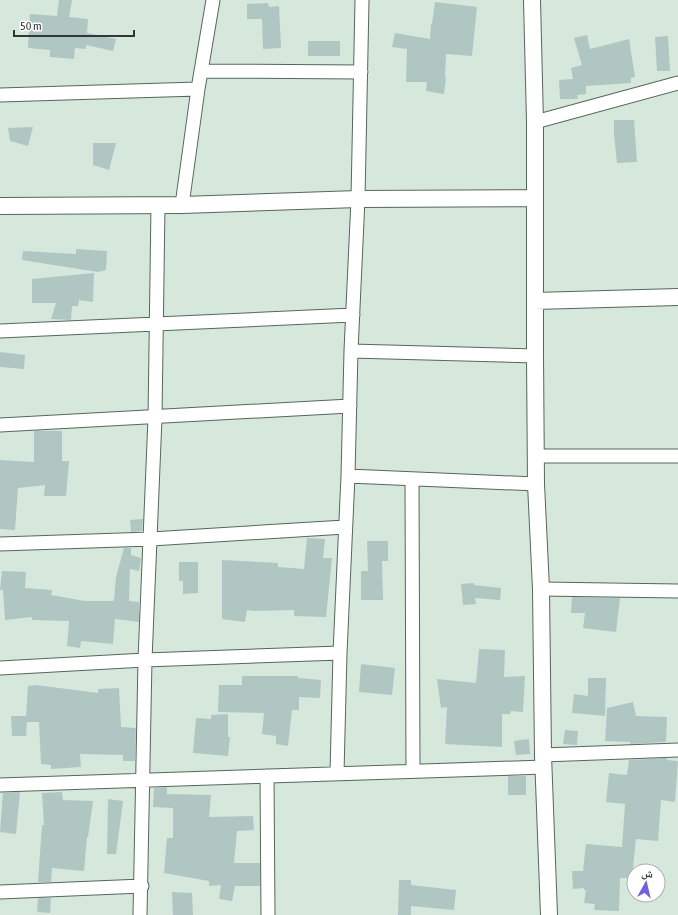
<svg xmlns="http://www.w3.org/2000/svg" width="678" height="915" viewBox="0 0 678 915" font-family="'Asap Condensed','Noto Naskh Arabic',sans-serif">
  <rect width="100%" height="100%" fill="#d6e8dc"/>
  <path fill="#b0c6c2" d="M 59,0 L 72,0 L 69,17 L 88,19 L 87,33 L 116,39 L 113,51 L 86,45 L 86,49 L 75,48 L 74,59 L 50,57 L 50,50 L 28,48 L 30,14 L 57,16 Z
    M 435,2 L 477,7 L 472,56 L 446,54 L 445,77 L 446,77 L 444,94 L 426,91 L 427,82 L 406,82 L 407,49 L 392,47 L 395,33 L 430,39 L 431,24 L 432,24 Z
    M 268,3 L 269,7 L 279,6 L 281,48 L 263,49 L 262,19 L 247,19 L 247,4 Z
    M 587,35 L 590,49 L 629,39 L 635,77 L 631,78 L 631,83 L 586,86 L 586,94 L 577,95 L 578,99 L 560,99 L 559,80 L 573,79 L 571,68 L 582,65 L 574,38 Z
    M 668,36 L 670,71 L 657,71 L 655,37 Z
    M 308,41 L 340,41 L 340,56 L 308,56 Z
    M 614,120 L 634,120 L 637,162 L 617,163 L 614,134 Z
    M 33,127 L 28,146 L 10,141 L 8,128 Z
    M 93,143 L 116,143 L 109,170 L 93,165 Z
    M 76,249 L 107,251 L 106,270 L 98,272 L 22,260 L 23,251 L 76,254 Z
    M 94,273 L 93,302 L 79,300 L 78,306 L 72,306 L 71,320 L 51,319 L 56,303 L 32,303 L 32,279 Z
    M 0,352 L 25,355 L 24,369 L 0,367 Z
    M 34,431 L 62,431 L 62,461 L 69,461 L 66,496 L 44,496 L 45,485 L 18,488 L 15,530 L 0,529 L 0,460 L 34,462 Z
    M 143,519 L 142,531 L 131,532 L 130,520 Z
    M 307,538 L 325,539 L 323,558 L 332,558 L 326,617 L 294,616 L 294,610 L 254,611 L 247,610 L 245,622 L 222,619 L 222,560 L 278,563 L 278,567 L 304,569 Z
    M 367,541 L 388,541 L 388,561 L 382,561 L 383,600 L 361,600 L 361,571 L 368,571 Z
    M 124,548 L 131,548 L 131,555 L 141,558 L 139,571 L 130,569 L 129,601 L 139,602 L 139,622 L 115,619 L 113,644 L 81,641 L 80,648 L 67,646 L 69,621 L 32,620 L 32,617 L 5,620 L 3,590 L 0,590 L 2,571 L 26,572 L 25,588 L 52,590 L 51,595 L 85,601 L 113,601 L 114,600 L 116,577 Z
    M 179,562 L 198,562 L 198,593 L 183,594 L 183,581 L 179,581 Z
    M 474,583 L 474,585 L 501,588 L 500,600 L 475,598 L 476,604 L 463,605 L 461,584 Z
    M 572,597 L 620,598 L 616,632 L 583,628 L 585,613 L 571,613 Z
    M 479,649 L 505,650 L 504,677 L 525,676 L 523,712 L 511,711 L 510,714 L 502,714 L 502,747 L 445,744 L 447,707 L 441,708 L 437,679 L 476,683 Z
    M 361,664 L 395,668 L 392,695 L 359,692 Z
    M 242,676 L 298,676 L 298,678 L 321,680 L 320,698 L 299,697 L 299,710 L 292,710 L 288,746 L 276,744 L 276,736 L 262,734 L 264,713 L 218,712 L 219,685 L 242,685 Z
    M 588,678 L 606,678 L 605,716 L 572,713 L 574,694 L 588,696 Z
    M 36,685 L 98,693 L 98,689 L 119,688 L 121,727 L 136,728 L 135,761 L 123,761 L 123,755 L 80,754 L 81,767 L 51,769 L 51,765 L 41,764 L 39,722 L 27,722 L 26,736 L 12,736 L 11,716 L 26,716 L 28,686 Z
    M 633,702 L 636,716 L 667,717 L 666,742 L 630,744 L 630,742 L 605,741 L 607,708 Z
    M 228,714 L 228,737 L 230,737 L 228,756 L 193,753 L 196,718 L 211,719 L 211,715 Z
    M 565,730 L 578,731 L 577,745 L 563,744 Z
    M 529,739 L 530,754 L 516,755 L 514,741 Z
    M 667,758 L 667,760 L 678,761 L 675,802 L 661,800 L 658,841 L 636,839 L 632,878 L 620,878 L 619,911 L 594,910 L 595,904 L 584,903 L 586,890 L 584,890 L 584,888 L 573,889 L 572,871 L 583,871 L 586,844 L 622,847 L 625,804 L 606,802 L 609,773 L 627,775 L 629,760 Z
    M 508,776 L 526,776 L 526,795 L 508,795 Z
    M 167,787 L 167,794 L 211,795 L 209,817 L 253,816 L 254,830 L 237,831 L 234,863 L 260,863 L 260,886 L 235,886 L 232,901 L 219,899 L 221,885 L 209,886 L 209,881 L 164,873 L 167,838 L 173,838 L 173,808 L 153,807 L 154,788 Z
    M 19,792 L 20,792 L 16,834 L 0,832 L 3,793 Z
    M 62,792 L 63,800 L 93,801 L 88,837 L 87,837 L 84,871 L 52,868 L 51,882 L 38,882 L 42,825 L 44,825 L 42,793 Z
    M 108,799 L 123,801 L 116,854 L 107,854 Z
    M 399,880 L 411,880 L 411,885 L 456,890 L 454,910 L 411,906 L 411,915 L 398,915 Z
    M 172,892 L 192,893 L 193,915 L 173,915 Z
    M 38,898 L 51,898 L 50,913 L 37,912 Z"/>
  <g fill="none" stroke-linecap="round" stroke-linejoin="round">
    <g stroke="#57665c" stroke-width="15">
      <path id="minor" d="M 202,71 L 361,72
        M 0,95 L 198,89
        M 535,122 L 678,83
        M 182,205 L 198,89 L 213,0
        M 0,331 L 353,315
        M 351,351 L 535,356
        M 0,425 L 350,406
        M 536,456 L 678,456
        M 348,476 L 536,484
        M 412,479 L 413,770
        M 0,544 L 151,539 L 345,527
        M 541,589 L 678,591
        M 0,668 L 145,660 L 340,653
        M 543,755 L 678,750
        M 337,773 L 340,653 L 348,476 L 351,351 L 358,199 L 362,0
        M 267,776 L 268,915
        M 0,785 L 544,767
        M 0,892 L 142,886
        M 140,915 L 145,660 L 155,418 L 158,205"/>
    </g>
    <g stroke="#57665c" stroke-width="18">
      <path id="tertiary" d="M 532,0 L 535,122 L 535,356 L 536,484 L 541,589 L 543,755 L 549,915
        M 0,206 L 182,205 L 358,199 L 535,198
        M 535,301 L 678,297"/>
    </g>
    <use href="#minor" stroke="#fff" stroke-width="13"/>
    <use href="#tertiary" stroke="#fff" stroke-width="16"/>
  </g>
  <g transform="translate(646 883) rotate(8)"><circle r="19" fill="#ffffff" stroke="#adafad"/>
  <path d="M0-3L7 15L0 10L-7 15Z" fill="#7063dd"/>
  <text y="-6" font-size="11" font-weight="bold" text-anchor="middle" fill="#313833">ش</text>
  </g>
  <path d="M14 30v6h120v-6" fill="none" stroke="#313833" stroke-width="2"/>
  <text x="20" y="30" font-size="12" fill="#313833" stroke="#ffffff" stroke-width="3" paint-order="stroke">50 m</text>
</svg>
